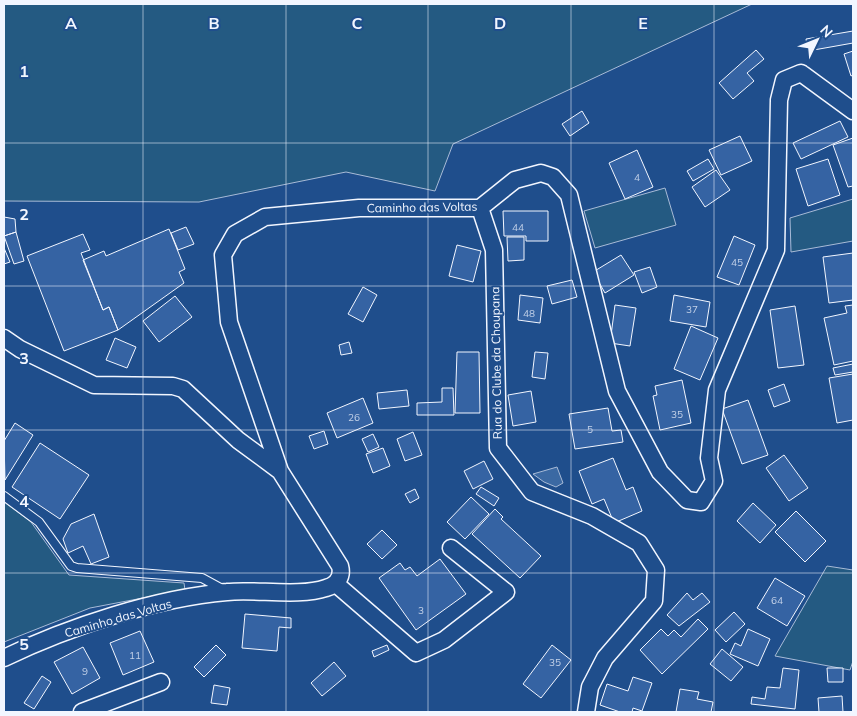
<svg xmlns="http://www.w3.org/2000/svg" width="857" height="716" viewBox="0 0 857 716" font-family="Mulish,sans-serif">
  <rect width="100%" height="100%" fill="#1f4e8c"/>
  <path fill="#245a82" stroke="#a8bbd7" d="M 4,4 L 752,4 L 453,144 L 435,191 L 346,172 L 199,202 L 4,201 Z
    M 665,188 L 676,225 L 595,248 L 584,211 Z
    M 853,199 L 853,241 L 791,252 L 790,218 Z
    M 4,502 L 31,522 L 69,575 L 184,583 L 185,590 L 90,608 L 4,642 Z
    M 827,566 L 853,570 L 853,661 L 850,670 L 775,656 Z"/>
  <path fill="#3b69a3" stroke="#a8bbd7" d="M 557,467 L 563,483 L 556,487 L 544,482 L 533,474 Z"/>
  <path fill="#3563a3" stroke="#f2f6ff" d="M 853,31 L 853,43 L 808,51 L 806,39 Z
    M 756,50 L 764,59 L 747,73 L 754,81 L 733,99 L 719,83 Z
    M 853,51 L 853,75 L 851,76 L 844,54 Z
    M 582,111 L 589,123 L 570,136 L 562,124 Z
    M 840,121 L 848,137 L 801,159 L 793,143 Z
    M 740,136 L 752,161 L 721,175 L 709,150 Z
    M 853,138 L 853,186 L 848,187 L 833,145 Z
    M 637,150 L 653,187 L 625,199 L 609,163 Z
    M 708,159 L 714,169 L 693,181 L 687,171 Z
    M 828,159 L 840,195 L 808,206 L 796,169 Z
    M 716,170 L 730,190 L 705,207 L 692,187 Z
    M 503,211 L 548,211 L 548,241 L 526,241 L 526,236 L 504,236 Z
    M 4,217 L 15,219 L 16,232 L 4,236 Z
    M 186,227 L 194,244 L 178,250 L 171,233 Z
    M 169,229 L 185,269 L 179,272 L 184,283 L 118,330 L 109,307 L 103,310 L 83,260 L 104,251 L 106,256 Z
    M 16,232 L 24,261 L 14,264 L 4,236 Z
    M 83,234 L 90,250 L 81,253 L 103,310 L 109,307 L 118,330 L 64,351 L 27,256 Z
    M 734,236 L 755,245 L 739,285 L 717,277 Z
    M 507,237 L 524,237 L 524,260 L 508,261 Z
    M 457,245 L 481,251 L 473,282 L 449,276 Z
    M 4,248 L 10,262 L 4,264 Z
    M 853,253 L 853,300 L 829,303 L 823,257 Z
    M 621,255 L 634,275 L 605,293 L 593,272 Z
    M 650,267 L 657,287 L 642,293 L 634,272 Z
    M 572,280 L 577,297 L 552,304 L 547,286 Z
    M 363,287 L 377,295 L 363,322 L 348,314 Z
    M 520,295 L 543,298 L 540,323 L 518,320 Z
    M 674,295 L 710,302 L 706,327 L 670,321 Z
    M 175,296 L 192,317 L 159,342 L 143,321 Z
    M 615,305 L 636,308 L 630,346 L 610,343 Z
    M 853,305 L 853,361 L 834,365 L 824,318 L 847,313 L 845,306 Z
    M 795,306 L 804,365 L 778,368 L 770,310 Z
    M 691,326 L 718,338 L 700,380 L 674,369 Z
    M 115,338 L 136,347 L 127,368 L 106,360 Z
    M 349,342 L 352,353 L 341,355 L 339,345 Z
    M 457,352 L 479,352 L 480,413 L 455,413 Z
    M 535,352 L 548,353 L 545,379 L 532,377 Z
    M 853,364 L 853,372 L 835,375 L 833,368 Z
    M 853,374 L 853,420 L 837,423 L 829,378 Z
    M 682,380 L 691,423 L 660,430 L 653,396 L 657,395 L 655,386 Z
    M 784,384 L 790,401 L 774,407 L 768,390 Z
    M 442,388 L 453,388 L 454,415 L 417,415 L 417,403 L 442,402 Z
    M 407,390 L 409,406 L 379,409 L 377,393 Z
    M 531,391 L 536,422 L 513,426 L 508,395 Z
    M 363,398 L 373,423 L 337,438 L 327,413 Z
    M 748,400 L 768,455 L 742,464 L 722,409 Z
    M 608,408 L 612,431 L 621,430 L 623,442 L 575,449 L 569,414 Z
    M 15,423 L 33,435 L 5,480 L 4,441 Z
    M 324,431 L 328,444 L 314,449 L 309,436 Z
    M 413,432 L 422,455 L 405,461 L 397,439 Z
    M 373,434 L 379,447 L 368,452 L 362,439 Z
    M 40,443 L 89,475 L 60,519 L 12,487 Z
    M 383,448 L 390,466 L 373,473 L 366,454 Z
    M 784,455 L 808,488 L 789,501 L 766,468 Z
    M 613,458 L 626,490 L 633,487 L 642,511 L 614,523 L 604,499 L 592,504 L 579,471 Z
    M 484,461 L 493,479 L 473,489 L 464,471 Z
    M 481,487 L 499,498 L 494,506 L 476,494 Z
    M 415,489 L 419,498 L 410,503 L 405,494 Z
    M 471,497 L 489,514 L 465,539 L 447,522 Z
    M 753,503 L 776,525 L 760,543 L 737,521 Z
    M 495,509 L 503,517 L 501,519 L 541,556 L 520,578 L 472,534 Z
    M 796,511 L 826,541 L 805,562 L 775,532 Z
    M 94,514 L 109,557 L 91,564 L 83,546 L 68,553 L 63,539 L 71,524 Z
    M 382,530 L 397,545 L 382,559 L 367,544 Z
    M 440,559 L 466,594 L 416,630 L 379,578 L 400,563 L 405,570 L 410,567 L 417,576 Z
    M 775,578 L 805,596 L 787,626 L 757,608 Z
    M 687,593 L 693,600 L 702,593 L 710,602 L 679,626 L 667,615 Z
    M 734,612 L 745,624 L 726,642 L 715,630 Z
    M 245,614 L 291,618 L 291,628 L 279,627 L 277,651 L 242,648 Z
    M 698,619 L 708,629 L 662,674 L 640,650 L 661,629 L 668,636 L 674,630 L 681,637 Z
    M 748,629 L 770,639 L 758,666 L 730,654 L 735,643 L 741,646 Z
    M 140,631 L 154,662 L 123,675 L 110,643 Z
    M 216,645 L 226,655 L 204,677 L 194,667 Z
    M 387,645 L 389,650 L 374,657 L 372,651 Z
    M 552,645 L 571,660 L 541,698 L 523,684 Z
    M 83,647 L 100,678 L 72,694 L 54,662 Z
    M 722,649 L 743,667 L 731,681 L 710,664 Z
    M 334,662 L 346,676 L 322,696 L 311,683 Z
    M 783,668 L 799,670 L 795,709 L 751,704 L 752,697 L 765,699 L 767,687 L 780,688 Z
    M 827,668 L 843,668 L 843,682 L 828,682 Z
    M 42,676 L 51,682 L 34,709 L 24,703 Z
    M 633,677 L 652,683 L 642,711 L 633,708 L 632,712 L 620,712 L 600,705 L 607,684 L 628,691 Z
    M 214,685 L 230,688 L 227,705 L 211,703 Z
    M 680,689 L 699,692 L 697,699 L 713,702 L 711,712 L 676,712 Z
    M 842,696 L 843,712 L 819,712 L 818,698 Z"/>
  <g fill="none" stroke-linecap="round" stroke-linejoin="round">
    <g stroke="#f2f6ff" stroke-width="10">
      <path id="lane" d="M 4,496 L 39,522 L 71,566 L 77,568 L 202,578 L 224,590"/>
    </g>
    <g stroke="#f2f6ff" stroke-width="19">
      <path id="street" d="M 480,208 L 494,250 L 498,448 L 532,492 L 592,516 L 639,543 L 656,570 L 654,601 L 605,658 L 590,687 L 586,712
        M 4,338 L 20,349 L 94,385 L 173,386 L 183,389 L 238,440 L 280,471
        M 336,584 L 416,653 L 444,640 L 506,592 L 451,548
        M 4,658 C 68,627 156,598 227,592 C 255,589 300,597 326,588 C 337,585 343,577 340,566 L 280,471 L 229,322 L 223,255 L 235,234 L 265,217 L 359,208 L 480,208 L 515,180 L 541,173 L 553,177 L 569,195 L 617,391 L 660,472 L 687,500 L 701,502 L 714,481 L 709,458 L 717,390 L 776,250 L 779,100 L 784,80 L 801,73 L 853,111
        M 82,712 L 161,682"/>
    </g>
    <use href="#lane" stroke="#1f4e8c" stroke-width="8"/>
    <use href="#street" stroke="#1f4e8c" stroke-width="16"/>
  </g>
  <path fill="none" stroke="#f2f6ff" stroke-width="1" stroke-opacity="0.55" d="M 143,4 L 143,712M 286,4 L 286,712M 428,4 L 428,712M 571,4 L 571,712M 714,4 L 714,712M 4,143 L 853,143M 4,286 L 853,286M 4,430 L 853,430M 4,573 L 853,573"/>
  <g text-anchor="middle" dominant-baseline="central" stroke-width="4" stroke-linejoin="round" paint-order="stroke">
    <g font-size="10" fill="#c3d1e8">
      <text x="637" y="177">4</text>
      <text x="518" y="227">44</text>
      <text x="737" y="262">45</text>
      <text x="692" y="309">37</text>
      <text x="529" y="313">48</text>
      <text x="677" y="414">35</text>
      <text x="354" y="417">26</text>
      <text x="590" y="429">5</text>
      <text x="777" y="600">64</text>
      <text x="421" y="610">3</text>
      <text x="135" y="655">11</text>
      <text x="555" y="662">35</text>
      <text x="85" y="671">9</text>
    </g>
    <g font-size="12" fill="#f2f6ff" stroke="#1f4e8c">
      <text transform="translate(422 207) rotate(-1)">Caminho das Voltas</text>
      <text transform="translate(496 363) rotate(-91)">Rua do Clube da Choupana</text>
      <text transform="translate(118 618) rotate(-16)">Caminho das Voltas</text>
    </g>
  </g>
  <g font-size="16" text-anchor="middle" font-weight="bold" fill="#f2f6ff" stroke="#1f4e8c" stroke-width="4" stroke-linejoin="round" paint-order="stroke">
    <text x="71" y="29">A</text>
    <text x="214" y="29">B</text>
    <text x="357" y="29">C</text>
    <text x="500" y="29">D</text>
    <text x="643" y="29">E</text>
    <text x="24" y="77">1</text>
    <text x="24" y="220">2</text>
    <text x="24" y="364">3</text>
    <text x="24" y="507">4</text>
    <text x="24" y="650">5</text>
  </g>
  <rect width="857" height="716" fill="none" stroke="#f2f6ff" stroke-width="10"/>
  <g transform="translate(817 40) rotate(47)" stroke="#1f4e8c" stroke-width="4" paint-order="stroke">
  <path d="M0-4L9 19L0 12L-9 19Z" fill="#f2f6ff"/>
  <text y="-8" font-size="14" font-weight="bold" text-anchor="middle" fill="#f2f6ff">N</text>
  </g>
</svg>
